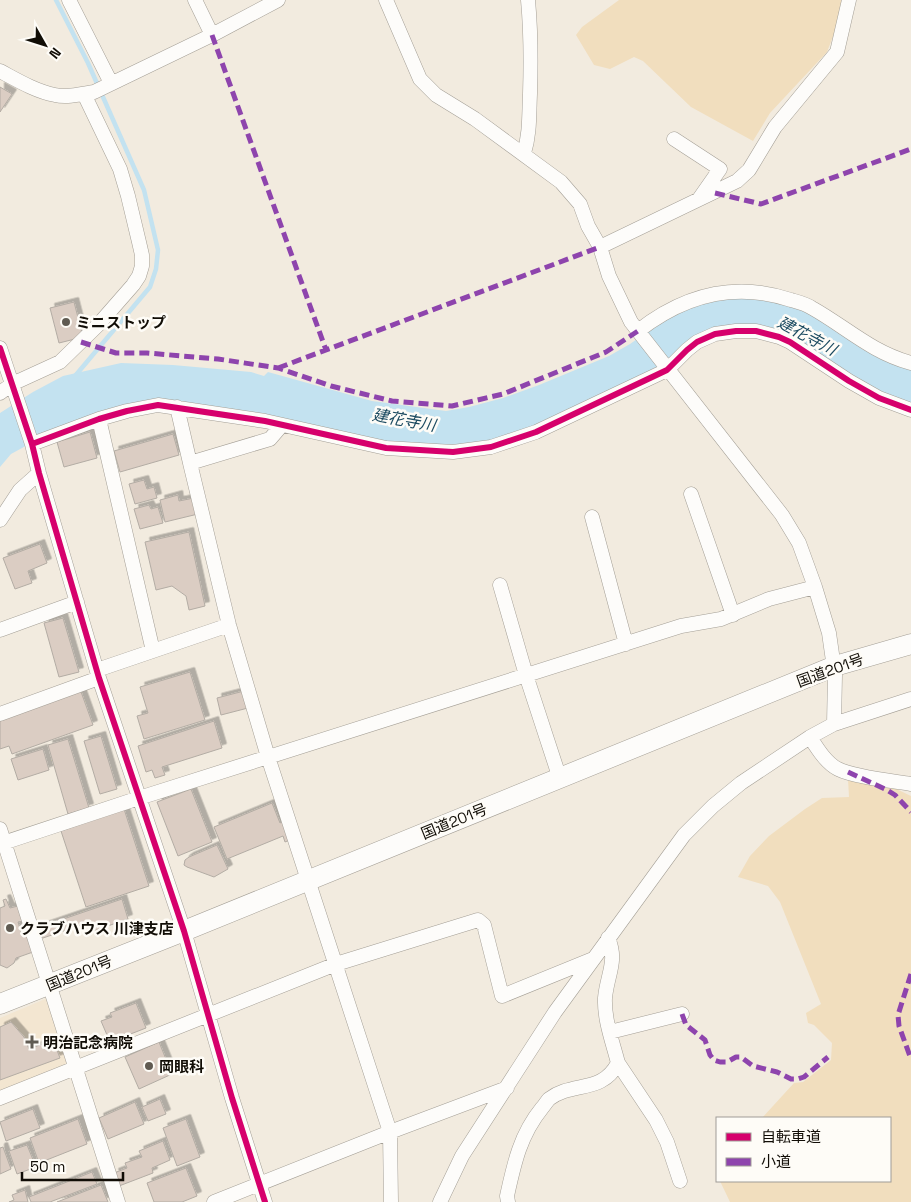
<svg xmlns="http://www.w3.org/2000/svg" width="911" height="1202" viewBox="0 0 911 1202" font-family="'Space Grotesk','Noto Sans JP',sans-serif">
  <defs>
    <filter id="shadow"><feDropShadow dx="4.5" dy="-4.5" stdDeviation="0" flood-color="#0004"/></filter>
  </defs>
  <rect width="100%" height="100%" fill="#f2ebdf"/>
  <path fill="#f3e6d1" d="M 50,997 L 72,1066 L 0,1095 L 0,1018 Z"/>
  <path fill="#f1debe" d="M 619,0 L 847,0 L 827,52 L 770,113 L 753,141 L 691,107 L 643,61 L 634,57 L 610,69 L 594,65 L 576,35 L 582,27 Z
    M 848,779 L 888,785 L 911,796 L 911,1202 L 730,1202 L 720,1181 L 890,1181 L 890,1118 L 762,1118 L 794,1083 L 803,1082 L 831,1060 L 832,1043 L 814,1025 L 808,1023 L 806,1013 L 821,1004 L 780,902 L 768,886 L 738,877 L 750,856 L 769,836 L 805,809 L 822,798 L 849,797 Z"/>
  <path fill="#c3e2f0" d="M 729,297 L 785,302 L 809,312 L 829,324 L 862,349 L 911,369 L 911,403 L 897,400 L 880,392 L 786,338 L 733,329 L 654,370 L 561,415 L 511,435 L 473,444 L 430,445 L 385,441 L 177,404 L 44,436 L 11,454 L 0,467 L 0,413 L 33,392 L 63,376 L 121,363 L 173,365 L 251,372 L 264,376 L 268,372 L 372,401 L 446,411 L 469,407 L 503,398 L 539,385 L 609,356 L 630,344 L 660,323 L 690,308 Z"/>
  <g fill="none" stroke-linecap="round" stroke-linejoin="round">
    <path stroke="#c3e2f0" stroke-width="4.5" d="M 56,0 L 88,63 L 144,190 L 158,250 L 156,269 L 150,287 L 75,376"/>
  </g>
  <path fill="#dbcdc3" stroke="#b3aca4" filter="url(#shadow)" d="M 0,87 L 12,94 L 0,112 Z
    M 74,302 L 83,337 L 59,343 L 50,308 Z
    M 90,432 L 97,458 L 64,467 L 57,442 Z
    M 173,434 L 179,455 L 120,472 L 114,451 Z
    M 144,480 L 147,489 L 154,487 L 157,498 L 135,504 L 129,484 Z
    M 178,495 L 179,501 L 194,498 L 198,514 L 165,522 L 160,500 Z
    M 149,505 L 151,509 L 158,507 L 163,523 L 140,529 L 134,509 Z
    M 189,532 L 205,606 L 189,610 L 186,596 L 172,586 L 156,590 L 145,542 Z
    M 40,544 L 47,563 L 28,571 L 32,583 L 15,589 L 3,558 Z
    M 63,618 L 79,672 L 59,677 L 44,623 Z
    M 190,672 L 205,720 L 144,739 L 137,716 L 148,713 L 140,687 Z
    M 80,689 L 93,725 L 12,754 L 9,746 L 0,749 L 0,718 Z
    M 244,691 L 248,708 L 221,715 L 217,698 Z
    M 214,721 L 222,748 L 162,767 L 165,775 L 155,778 L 152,770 L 146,772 L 138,746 Z
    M 101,736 L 117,789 L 100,794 L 84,741 Z
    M 68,739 L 89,808 L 68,814 L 48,745 Z
    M 43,749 L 49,770 L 18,780 L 11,759 Z
    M 191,789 L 212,842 L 178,856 L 157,802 Z
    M 272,803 L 280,823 L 285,820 L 292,839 L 285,842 L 283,836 L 227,859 L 214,827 Z
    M 124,809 L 149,886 L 86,907 L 61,831 Z
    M 217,845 L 228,869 L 214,877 L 187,867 L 184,865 L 185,860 L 189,857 Z
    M 6,899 L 10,908 L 18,906 L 23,921 L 18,922 L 22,935 L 26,934 L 33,952 L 16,958 L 14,963 L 7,968 L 0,965 L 0,908 L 5,906 L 3,900 Z
    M 122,899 L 128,919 L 93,931 L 90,922 L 43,938 L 40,927 Z
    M 136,1003 L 146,1028 L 110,1042 L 101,1021 L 112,1017 L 110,1013 Z
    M 11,1022 L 24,1037 L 29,1049 L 53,1040 L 60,1058 L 0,1080 L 0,1027 Z
    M 159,1042 L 172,1074 L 139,1089 L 125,1057 Z
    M 160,1099 L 166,1114 L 148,1121 L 142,1107 Z
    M 135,1102 L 144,1124 L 108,1139 L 99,1118 Z
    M 33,1109 L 40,1128 L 6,1141 L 0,1122 Z
    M 78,1119 L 87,1144 L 39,1163 L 30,1138 Z
    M 186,1119 L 200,1157 L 177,1166 L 163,1128 Z
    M 163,1141 L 170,1160 L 152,1168 L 153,1173 L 119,1186 L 114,1173 L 127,1168 L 125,1163 L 142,1157 L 139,1151 Z
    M 27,1145 L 36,1167 L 17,1174 L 9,1151 Z
    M 3,1147 L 11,1169 L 0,1174 L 0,1148 Z
    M 186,1168 L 197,1196 L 182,1202 L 154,1202 L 147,1183 Z
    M 92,1172 L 97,1184 L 50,1202 L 31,1202 L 29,1197 Z
    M 101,1185 L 108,1202 L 57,1202 Z
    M 25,1190 L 28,1202 L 9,1202 L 14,1200 L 12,1195 Z"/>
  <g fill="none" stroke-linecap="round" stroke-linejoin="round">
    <g stroke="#a49f96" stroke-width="15">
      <path id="minor" d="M 69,0 L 111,83
        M 195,0 L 212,35
        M 386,0 L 420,79 L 436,95 L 475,119 L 561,182 L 580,204 L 588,226 L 600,247 L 609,276 L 631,322 L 782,515 L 799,543 L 815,587 L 829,633 L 835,675 L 834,724
        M 0,71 C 17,80 35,91 55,95 C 67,98 82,94 94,92 L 212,35 L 278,0
        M 674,139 L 720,169 L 699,199
        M 524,153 C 530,134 529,115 530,94 C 531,63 531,32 528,0
        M 600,247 L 737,181 L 749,170 L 775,127 L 837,52 L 849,0
        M 638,331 C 684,295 734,281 791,300 C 798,302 806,304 812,308 C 846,327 871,352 911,363
        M 0,348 L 32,444 L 39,473 L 99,678 L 184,931 L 232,1098 L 265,1202
        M 0,393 L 12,384 L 60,362 L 98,325 L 133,285 L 139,276 L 142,266 L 142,255 L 139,242 L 128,196 L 120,169 L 84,94
        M 177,407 L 190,463
        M 99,419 L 153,651
        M 282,425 L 270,439 L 190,463 L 229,625 L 268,757 L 390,1132 L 391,1202
        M 32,444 L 99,419 L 127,411 L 158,405 L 265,421 L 386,448 L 453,452 L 491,447 L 536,432 L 667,370 L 687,350 L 697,342 L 715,334 L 736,331 L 756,331 L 779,337 L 790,342 L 849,381 L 879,398 L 911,410
        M 691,494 L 733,615
        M 592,517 L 626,644
        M 0,520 L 20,490 L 39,473
        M 500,585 L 526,675 L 560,779
        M 0,630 L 77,602
        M 97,670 L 229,625
        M 0,714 L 99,678
        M 810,737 C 817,748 826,763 838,769 C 854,777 892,781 911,784
        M 0,829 L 118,1202
        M 0,844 L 139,798 L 681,626 L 721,619 L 769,599 L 815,587
        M 610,1032 L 682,1014
        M 618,1063 L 656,1120 L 667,1142 L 680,1181
        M 0,1098 L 336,964 L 478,920 L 484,925 L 502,996 L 593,959
        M 214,1202 L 390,1132 L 507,1088
        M 440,1202 L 462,1156 L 555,1012 L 684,835 L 713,806 L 741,783 L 810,737 L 834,724 L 911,699
        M 508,1202 L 507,1196 C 514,1164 520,1135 542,1108 C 544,1106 547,1101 549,1099 C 573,1081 602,1094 618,1063 C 613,1043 604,1020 605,998 C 607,975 618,961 608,938"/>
    </g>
    <g stroke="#a49f96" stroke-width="21">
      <path id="highway" d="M 0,1004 L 184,931 L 835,666 L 911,644"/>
    </g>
    <use href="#minor" stroke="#fdfcfa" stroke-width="14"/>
    <use href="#highway" stroke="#fdfcfa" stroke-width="20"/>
    <path stroke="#8e44ad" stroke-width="5" stroke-dasharray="10 5" stroke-linecap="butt" d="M 212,35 L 326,350
      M 715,193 L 761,204 L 911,149
      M 81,342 L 116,353 L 147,353 L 218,359 L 278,368 L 331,386 L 392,401 L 452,406 L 503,394 L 606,352 L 638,331
      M 278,368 L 600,247
      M 848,772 L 887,790 L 895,795 L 911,812
      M 911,974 L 898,1015 L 899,1026 L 911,1059
      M 682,1014 L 686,1025 L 705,1040 L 710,1055 L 714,1060 L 720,1062 L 727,1062 L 736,1057 L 741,1057 L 753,1066 L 777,1072 L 791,1079 L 798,1079 L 804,1077 L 828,1057"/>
    <g stroke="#fefcf7" stroke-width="9">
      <path id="cycleway" d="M 0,348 L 32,444 L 39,473 L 99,678 L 184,931 L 232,1098 L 265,1202
        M 32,444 L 99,419 L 127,411 L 158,405 L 265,421 L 386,448 L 453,452 L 491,447 L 536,432 L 667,370 L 687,350 L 697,342 L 715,334 L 736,331 L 756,331 L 779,337 L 790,342 L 849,381 L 879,398 L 911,410"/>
    </g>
    <use href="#cycleway" stroke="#d6006c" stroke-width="6"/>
  </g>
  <g fill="#605b52" stroke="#fefcf7" stroke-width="2">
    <circle cx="66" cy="322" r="5"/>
    <circle cx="10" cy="928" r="5"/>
    <path d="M29.5 1034.5h5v5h5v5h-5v5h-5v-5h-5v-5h5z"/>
    <circle cx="149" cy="1066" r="5"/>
  </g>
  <g text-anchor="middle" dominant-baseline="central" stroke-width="5" stroke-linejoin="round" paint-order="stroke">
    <g font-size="15" font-weight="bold" fill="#110d06" stroke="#fefcf7" text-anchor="start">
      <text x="76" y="322">ミニストップ</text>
      <text x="20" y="928">クラブハウス 川津支店</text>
      <text x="43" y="1042">明治記念病院</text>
      <text x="159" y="1066">岡眼科</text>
    </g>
    <g font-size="15" fill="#110d06" stroke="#fefcf7">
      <text transform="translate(830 670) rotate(-20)">国道201号</text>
      <text transform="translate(454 821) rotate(-22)">国道201号</text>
      <text transform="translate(79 973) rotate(-22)">国道201号</text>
    </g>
    <g font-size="16" font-style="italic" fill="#1c4b61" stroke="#fefcf7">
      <text transform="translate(807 336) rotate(28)">建花寺川</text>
      <text transform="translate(404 420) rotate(10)">建花寺川</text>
    </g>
  </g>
  <rect x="716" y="1117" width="175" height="65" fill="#fefcf7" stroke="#9f9c97"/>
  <rect x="726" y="1133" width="25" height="8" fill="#d6006c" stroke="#9f9c97"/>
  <text x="761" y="1142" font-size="15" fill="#110d06">自転車道</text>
  <rect x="726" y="1158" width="25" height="8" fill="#8e44ad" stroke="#9f9c97"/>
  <text x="761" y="1167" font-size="15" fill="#110d06">小道</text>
  <g transform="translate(45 45) rotate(129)" stroke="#fefcf7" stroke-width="4" paint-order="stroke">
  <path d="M0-4L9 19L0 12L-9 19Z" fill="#110d06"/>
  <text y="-8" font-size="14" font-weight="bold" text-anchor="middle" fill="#110d06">N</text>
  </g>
  <path d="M22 1172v8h101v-8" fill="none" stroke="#110d06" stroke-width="2.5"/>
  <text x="30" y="1172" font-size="15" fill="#110d06" stroke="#fefcf7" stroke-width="4" paint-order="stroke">50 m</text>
</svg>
